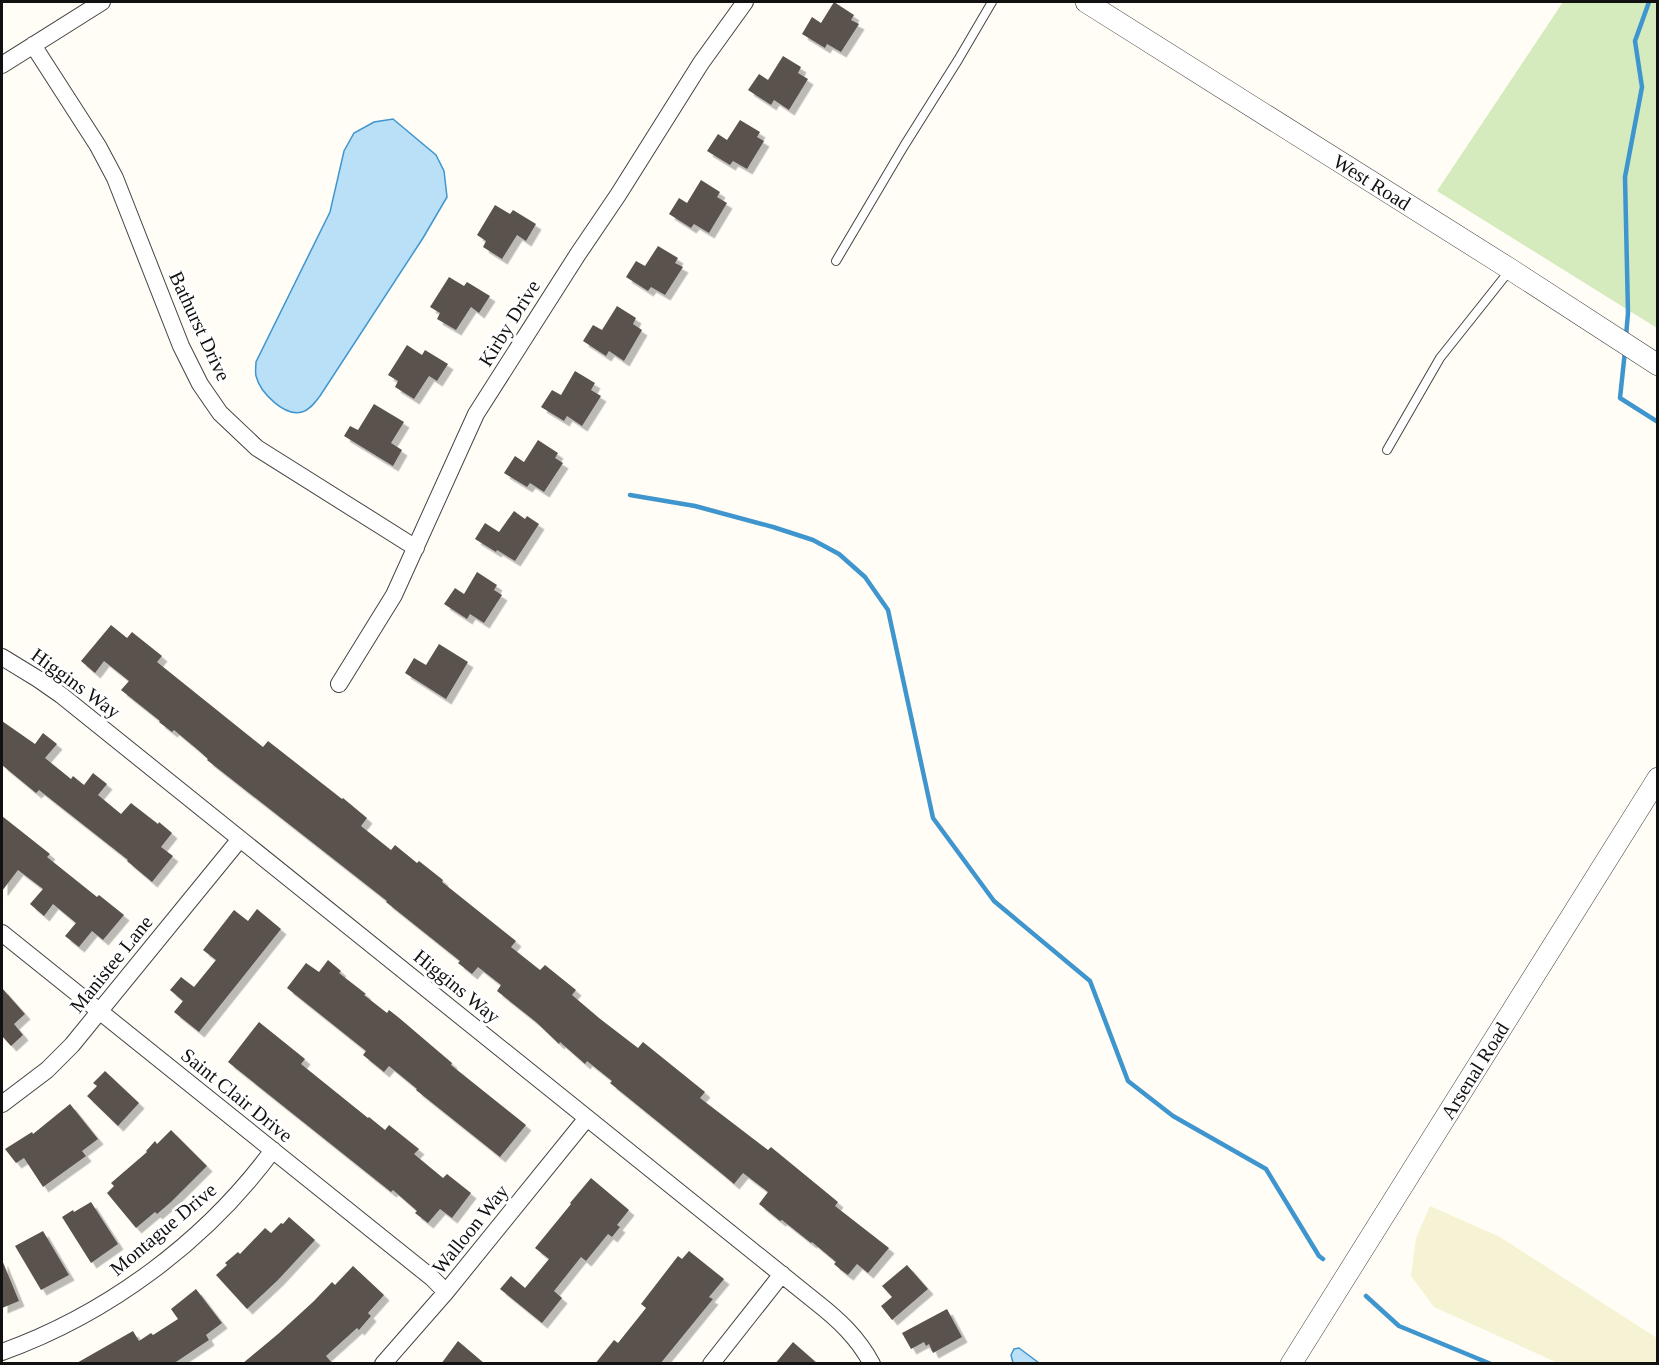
<svg xmlns="http://www.w3.org/2000/svg" width="1659" height="1365" viewBox="0 0 1659 1365" font-family="'Times New Roman',serif">
  <defs>
    <filter id="shadow"><feDropShadow dx="5.5" dy="5.5" stdDeviation="0" flood-color="#0004"/></filter>
  </defs>
  <rect width="100%" height="100%" fill="#fffdf5"/>
  <path fill="#f6f3d4" d="M 1430,1206 L 1500,1237 L 1657,1338 L 1657,1363 L 1558,1363 L 1434,1307 L 1411,1276 L 1416,1238 Z"/>
  <path fill="#d5ebbd" d="M 1563,2 L 1657,2 L 1657,328 L 1437,191 Z"/>
  <path fill="#b9e0f7" stroke="#3f96cf" stroke-width="1.5" d="M 393,119 L 436,155 L 444,171 L 447,197 L 423,238 L 320,396 C 315,402 310,410 302,412 C 284,417 260,392 256,376 C 255,372 256,366 256,362 L 330,212 L 344,151 L 354,133 L 374,122 Z
    M 1019,1348 L 1039,1363 L 1013,1363 L 1011,1355 L 1014,1349 Z"/>
  <g fill="none" stroke-linecap="round" stroke-linejoin="round">
    <path stroke="#3f96cf" stroke-width="4.5" d="M 1626,336 L 1628,313 L 1625,177 L 1642,87 L 1635,41 L 1649,2
      M 1625,351 L 1620,398 L 1658,422
      M 630,495 L 695,506 L 773,527 L 813,540 L 839,554 L 865,577 L 888,610 L 933,818 L 994,901 L 1090,981 L 1128,1081 L 1173,1116 L 1266,1169 L 1319,1256 L 1323,1259
      M 1366,1296 L 1399,1326 L 1491,1364"/>
  </g>
  <path fill="#5a524d" filter="url(#shadow)" d="M 834,2 L 854,15 L 851,20 L 859,24 L 841,52 L 827,44 L 825,48 L 802,34 L 812,17 L 821,23 Z
    M 783,56 L 801,67 L 798,73 L 808,79 L 789,110 L 774,100 L 771,105 L 748,90 L 759,74 L 768,80 Z
    M 740,120 L 760,132 L 757,137 L 764,141 L 747,169 L 733,161 L 730,165 L 707,151 L 718,134 L 727,140 Z
    M 701,180 L 720,192 L 717,197 L 727,203 L 709,233 L 694,224 L 691,228 L 669,214 L 679,198 L 687,203 Z
    M 495,205 L 510,214 L 513,210 L 536,224 L 526,241 L 517,235 L 502,259 L 483,247 L 486,241 L 477,235 Z
    M 658,246 L 678,258 L 675,263 L 683,267 L 665,295 L 651,287 L 648,291 L 626,277 L 636,261 L 645,266 Z
    M 449,277 L 464,286 L 467,282 L 490,296 L 479,313 L 471,307 L 456,330 L 437,319 L 440,313 L 430,307 Z
    M 617,306 L 636,318 L 633,324 L 642,330 L 624,361 L 609,351 L 606,356 L 583,341 L 593,325 L 602,330 Z
    M 407,345 L 422,355 L 425,350 L 448,364 L 437,381 L 429,376 L 414,399 L 395,387 L 398,381 L 388,375 Z
    M 575,371 L 595,383 L 591,390 L 601,396 L 582,426 L 567,416 L 564,421 L 541,407 L 552,390 L 561,395 Z
    M 374,404 L 404,422 L 391,443 L 402,450 L 393,466 L 344,436 L 350,426 L 358,430 Z
    M 538,440 L 558,453 L 555,458 L 563,463 L 544,492 L 530,483 L 527,487 L 504,473 L 515,456 L 524,462 Z
    M 514,511 L 525,519 L 527,516 L 539,524 L 515,561 L 497,550 L 496,552 L 475,539 L 485,523 L 499,532 Z
    M 477,572 L 497,585 L 494,590 L 502,595 L 484,623 L 470,614 L 467,619 L 444,604 L 455,588 L 464,594 Z
    M 111,625 L 127,638 L 132,632 L 162,656 L 157,662 L 263,747 L 268,741 L 342,799 L 343,798 L 367,818 L 361,826 L 391,850 L 395,845 L 417,863 L 419,861 L 443,880 L 442,882 L 516,941 L 511,947 L 540,970 L 545,965 L 576,990 L 572,995 L 599,1018 L 638,1048 L 643,1042 L 705,1092 L 700,1098 L 768,1150 L 771,1147 L 838,1202 L 835,1206 L 889,1248 L 868,1273 L 857,1264 L 848,1275 L 841,1270 L 834,1264 L 836,1262 L 812,1242 L 811,1243 L 787,1224 L 782,1220 L 780,1221 L 759,1204 L 768,1192 L 743,1173 L 734,1184 L 721,1173 L 610,1083 L 612,1081 L 587,1061 L 585,1064 L 560,1042 L 559,1044 L 536,1022 L 497,991 L 501,985 L 478,967 L 472,974 L 458,963 L 460,961 L 386,902 L 387,901 L 207,760 L 208,759 L 198,750 L 174,730 L 172,732 L 159,722 L 160,721 L 121,690 L 129,681 L 104,661 L 95,673 L 81,661 Z
    M 439,644 L 468,662 L 446,699 L 405,673 L 414,658 L 426,665 Z
    M 2,721 L 35,744 L 43,733 L 57,744 L 45,758 L 71,779 L 73,776 L 84,785 L 93,773 L 107,784 L 98,795 L 121,814 L 131,803 L 158,824 L 159,822 L 172,833 L 161,847 L 173,856 L 152,882 L 127,861 L 128,860 L 39,790 L 36,793 L 2,765 Z
    M 2,816 L 50,854 L 47,857 L 97,897 L 99,895 L 124,915 L 103,940 L 92,931 L 79,947 L 65,936 L 76,923 L 53,904 L 44,916 L 30,904 L 43,889 L 18,870 L 2,891 Z
    M 257,909 L 281,929 L 199,1032 L 174,1012 L 183,1001 L 170,990 L 181,977 L 194,987 L 216,960 L 203,950 L 234,910 L 248,921 Z
    M 328,960 L 341,971 L 339,973 L 366,994 L 364,995 L 387,1013 L 389,1010 L 398,1017 L 452,1063 L 451,1065 L 526,1125 L 500,1157 L 416,1090 L 417,1089 L 389,1066 L 384,1072 L 363,1055 L 366,1051 L 287,988 L 306,963 L 319,972 Z
    M 2,988 L 25,1014 L 14,1024 L 23,1035 L 11,1046 L 2,1036 Z
    M 259,1022 L 305,1059 L 301,1064 L 368,1118 L 369,1117 L 385,1130 L 389,1125 L 419,1149 L 414,1154 L 443,1178 L 447,1174 L 471,1193 L 452,1218 L 440,1209 L 428,1223 L 415,1213 L 417,1211 L 393,1190 L 391,1192 L 228,1062 Z
    M 105,1071 L 139,1103 L 118,1126 L 87,1096 L 97,1086 L 93,1083 Z
    M 70,1104 L 98,1139 L 82,1151 L 86,1156 L 43,1187 L 24,1158 L 16,1163 L 5,1149 L 32,1132 L 33,1134 Z
    M 171,1130 L 207,1166 L 171,1202 L 157,1214 L 155,1212 L 136,1228 L 107,1193 L 114,1186 L 111,1183 L 147,1152 L 146,1151 L 155,1141 L 157,1144 Z
    M 591,1178 L 629,1210 L 617,1225 L 620,1227 L 612,1237 L 608,1234 L 586,1261 L 581,1257 L 554,1291 L 562,1298 L 542,1323 L 500,1289 L 511,1276 L 525,1288 L 549,1259 L 535,1248 L 571,1204 L 570,1203 Z
    M 91,1202 L 118,1244 L 91,1263 L 62,1217 L 73,1210 L 74,1212 Z
    M 289,1217 L 315,1240 L 278,1280 L 247,1309 L 216,1275 L 227,1265 L 225,1263 L 238,1252 L 240,1254 L 265,1228 L 271,1233 L 281,1223 L 283,1224 Z
    M 43,1231 L 69,1275 L 41,1290 L 15,1246 Z
    M 689,1251 L 724,1279 L 709,1297 L 713,1299 L 660,1364 L 595,1364 L 614,1340 L 618,1343 L 646,1308 L 641,1304 L 678,1256 L 682,1259 Z
    M 2,1260 L 19,1301 L 2,1308 Z
    M 907,1265 L 928,1289 L 892,1320 L 881,1306 L 892,1297 L 882,1286 Z
    M 353,1266 L 384,1295 L 368,1313 L 371,1316 L 359,1330 L 357,1328 L 326,1356 L 333,1364 L 242,1364 L 278,1334 L 314,1301 L 332,1282 L 335,1285 Z
    M 196,1289 L 222,1323 L 206,1335 L 209,1340 L 173,1364 L 75,1364 L 133,1331 L 139,1341 L 151,1333 L 153,1335 L 178,1319 L 171,1309 Z
    M 947,1309 L 962,1337 L 933,1353 L 929,1344 L 926,1346 L 924,1342 L 911,1349 L 902,1333 Z
    M 458,1341 L 485,1364 L 441,1364 Z
    M 793,1342 L 818,1364 L 775,1364 Z"/>
  <g fill="none" stroke-linecap="round" stroke-linejoin="round">
    <g stroke="#444" stroke-width="10">
      <path id="service" d="M 836,261 L 904,146 L 958,60 L 992,2
        M 1387,450 L 1440,358 L 1510,270"/>
    </g>
    <g stroke="#444" stroke-width="18">
      <path id="minor" d="M 33,45 L 98,146 L 115,178 L 181,346 L 200,384 L 220,413 L 257,448 L 416,548
        M 2,65 L 102,2
        M 2,657 L 38,679 L 61,695 L 816,1302 C 839,1320 858,1338 872,1364
        M 339,684 L 394,595 L 476,414 L 578,254 L 618,195 L 701,63 L 745,2
        M 2,933 L 432,1278 L 446,1292
        M 2,1104 L 47,1070 L 72,1045 L 240,839
        M 2,1352 C 108,1314 206,1241 273,1150
        M 383,1364 L 446,1292 L 587,1118
        M 711,1364 L 782,1274"/>
    </g>
    <g stroke="#444" stroke-width="22">
      <g id="tertiary">
        <path id="s1" d="M 1086,2 L 1510,269 L 1658,365"/>
        <path id="s2" d="M 1291,1364 L 1658,778"/>
      </g>
    </g>
    <use href="#service" stroke="#fff" stroke-width="8"/>
    <use href="#minor" stroke="#fff" stroke-width="16"/>
    <use href="#tertiary" stroke="#fff" stroke-width="21"/>
  </g>
  <g text-anchor="middle" dominant-baseline="central" stroke-width="6" stroke-linejoin="round" paint-order="stroke">
    <g font-size="20" fill="#111" stroke="#fff">
      <text stroke="none"><textPath href="#s1" startOffset="338">West Road</textPath></text>
      <text transform="translate(509 323) rotate(-58)">Kirby Drive</text>
      <text transform="translate(200 326) rotate(65)">Bathurst Drive</text>
      <text transform="translate(76 683) rotate(36)">Higgins Way</text>
      <text transform="translate(111 964) rotate(-51)">Manistee Lane</text>
      <text transform="translate(457 986) rotate(39)">Higgins Way</text>
      <text stroke="none"><textPath href="#s2" startOffset="346">Arsenal Road</textPath></text>
      <text transform="translate(237 1095) rotate(39)">Saint Clair Drive</text>
      <text transform="translate(163 1229) rotate(-40)">Montague Drive</text>
      <text transform="translate(470 1229) rotate(-51)">Walloon Way</text>
    </g>
  </g>
  <rect width="1659" height="1365" fill="none" stroke="#111111" stroke-width="6"/>
</svg>
